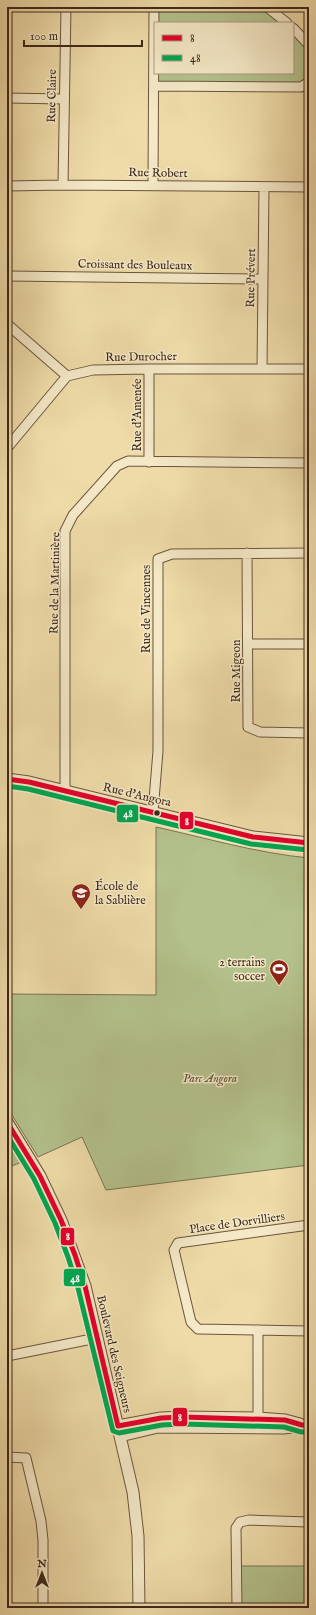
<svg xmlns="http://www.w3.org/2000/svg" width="316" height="1615" viewBox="0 0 316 1615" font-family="'IM FELL English',serif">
  <rect width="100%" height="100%" fill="#eedba8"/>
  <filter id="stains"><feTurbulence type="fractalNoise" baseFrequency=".005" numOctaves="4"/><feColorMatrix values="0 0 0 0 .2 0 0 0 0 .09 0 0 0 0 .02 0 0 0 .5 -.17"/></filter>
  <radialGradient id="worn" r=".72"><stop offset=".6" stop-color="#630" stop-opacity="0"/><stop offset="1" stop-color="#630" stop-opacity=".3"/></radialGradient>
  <path fill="#b3c18c" stroke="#797454" d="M 154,7 L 260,7 L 284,23 L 155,23 L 155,73 L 293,73 L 293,30 L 309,47 L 309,82 L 301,87 L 155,86 Z
    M 156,827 C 206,838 257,853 309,858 L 309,1165 L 106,1190 L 82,1137 L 38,1157 L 7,1107 L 7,994 L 156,995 Z
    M 7,1134 L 24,1161 L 7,1168 Z
    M 237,1566 L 309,1566 L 309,1608 L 237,1608 Z"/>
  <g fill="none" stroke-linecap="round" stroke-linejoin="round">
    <g stroke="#6b553e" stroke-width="11">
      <path id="minor" d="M 267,7 L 287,23
        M 293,28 L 309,45
        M 155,86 L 301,87 L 309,82
        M 7,98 L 64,99
        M 63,185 L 66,7
        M 153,185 L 154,7
        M 7,186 L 63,185 L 309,187
        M 7,276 L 263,279
        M 7,324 L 67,376
        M 149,369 L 149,462
        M 262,369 L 264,187
        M 7,448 L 67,376 L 93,370 L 149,369 L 309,369
        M 247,553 L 248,727 L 260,732 L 309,733
        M 248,644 L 309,644
        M 65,791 L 65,531 L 73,515 L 117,466 L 128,461 L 309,463
        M 153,812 L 158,751 L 158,559 L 172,554 L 309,553
        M 309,1225 L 178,1243 L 174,1250 L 191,1322 L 198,1329 L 309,1331
        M 7,1356 L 97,1338
        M 258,1424 L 258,1330
        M 7,1457 L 26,1458 L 41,1521 L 43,1540 L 43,1608
        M 237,1608 L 236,1528 L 240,1522 L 249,1520 L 309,1522"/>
    </g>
    <g stroke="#6b553e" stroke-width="13">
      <path id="tertiary" d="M 7,779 L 29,782 L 253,837 L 309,843
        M 7,1122 L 40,1176 L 61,1220 L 85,1286 L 133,1492 L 138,1536 L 139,1608
        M 118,1426 L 161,1418 L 182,1417 L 258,1418 L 285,1420 L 300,1424
        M 120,1436 L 158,1427 L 283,1428 L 309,1425"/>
    </g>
    <use href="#minor" stroke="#f4e8c6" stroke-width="9"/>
    <use href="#tertiary" stroke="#f4e8c6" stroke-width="11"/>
    <g stroke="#f4e8c6" stroke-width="8">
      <path id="bus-1" d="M 7,779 L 29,782 L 253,837 L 309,843
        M 7,1122 L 40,1176 L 61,1220 L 75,1255 L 85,1286 L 118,1426 L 161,1418 L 182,1417 L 285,1420 L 302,1425 L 309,1425"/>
    </g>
    <g stroke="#f4e8c6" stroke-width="8">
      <path id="bus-2" d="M 7,786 L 28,789 L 251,844 L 308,850
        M 7,1135 L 34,1179 L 55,1223 L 68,1257 L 78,1288 L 113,1431 L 119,1433 L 162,1425 L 182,1424 L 284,1427 L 301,1432 L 309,1432"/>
    </g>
    <use href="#bus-1" stroke="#e4002b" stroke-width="5"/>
    <use href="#bus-2" stroke="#00a651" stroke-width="5"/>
  </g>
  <defs>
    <g id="school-pin" transform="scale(1)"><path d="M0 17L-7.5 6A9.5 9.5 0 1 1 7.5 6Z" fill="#8f2418" stroke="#f4e8c6"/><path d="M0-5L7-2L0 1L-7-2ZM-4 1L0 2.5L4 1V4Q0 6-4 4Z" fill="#fff"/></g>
    <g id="stadium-pin" transform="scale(1)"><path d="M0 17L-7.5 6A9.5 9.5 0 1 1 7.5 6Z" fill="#8f2418" stroke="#f4e8c6"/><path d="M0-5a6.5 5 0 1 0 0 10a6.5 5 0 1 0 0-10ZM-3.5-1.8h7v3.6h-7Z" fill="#fff"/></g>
  </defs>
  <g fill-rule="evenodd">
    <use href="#school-pin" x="81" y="893"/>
    <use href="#stadium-pin" x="279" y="969"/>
  </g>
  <circle fill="#3f281b" stroke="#f4e8c6" stroke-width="1.5" cx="157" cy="813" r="3.5"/>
  <g text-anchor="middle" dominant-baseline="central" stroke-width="3" stroke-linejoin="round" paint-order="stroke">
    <g font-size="12" fill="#3f281b" stroke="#f4e8c6">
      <text transform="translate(52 96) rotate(-89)">Rue Claire</text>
      <text transform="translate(158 173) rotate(1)">Rue Robert</text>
      <text transform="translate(135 265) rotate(1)">Croissant des Bouleaux</text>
      <text transform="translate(251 278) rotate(-89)">Rue Prévert</text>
      <text transform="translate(141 357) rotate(-1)">Rue Durocher</text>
      <text transform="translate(137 415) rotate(-90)">Rue d'Amenée</text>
      <text transform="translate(55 583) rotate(-89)">Rue de la Martinière</text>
      <text transform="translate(146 609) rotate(-90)">Rue de Vincennes</text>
      <text transform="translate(236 671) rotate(-90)">Rue Migeon</text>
      <text transform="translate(137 795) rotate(13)">Rue d'Angora</text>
      <text transform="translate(237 1223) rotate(-8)">Place de Dorvilliers</text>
      <text transform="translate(114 1354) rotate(77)">Boulevard des Seigneurs</text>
    </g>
    <g font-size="12" fill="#3f281b" stroke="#f4e8c6" text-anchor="start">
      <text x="95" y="886">École de<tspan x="95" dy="14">la Sablière</tspan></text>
      <text x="265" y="962" text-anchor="end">2 terrains<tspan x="265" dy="14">soccer</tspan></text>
    </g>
    <g font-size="12" font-style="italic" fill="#5c4e37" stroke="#f4e8c6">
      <text x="210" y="1078">Parc Angora</text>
    </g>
  </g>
  <g stroke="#f4e8c6" stroke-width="1.5">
    <rect x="116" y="804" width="23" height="19" rx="4" fill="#00a651"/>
    <rect x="179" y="811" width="15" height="19" rx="4" fill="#e4002b"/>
    <rect x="60" y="1227" width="15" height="19" rx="4" fill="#e4002b"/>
    <rect x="63" y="1268" width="23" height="19" rx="4" fill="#00a651"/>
    <rect x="172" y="1407" width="16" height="20" rx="4" fill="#e4002b"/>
  </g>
  <g font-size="11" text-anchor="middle" font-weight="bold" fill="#fff">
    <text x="128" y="817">48</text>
    <text x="187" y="825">8</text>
    <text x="68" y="1240">8</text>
    <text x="75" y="1282">48</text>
    <text x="180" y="1421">8</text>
  </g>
  <rect width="316" height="1615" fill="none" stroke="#eedba8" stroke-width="24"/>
  <rect x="8" y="8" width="300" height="1599" fill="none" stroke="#3f281b" stroke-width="2"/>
  <rect x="12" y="12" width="292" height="1591" fill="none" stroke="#3f281b"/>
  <rect x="154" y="22" width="140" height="52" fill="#f4e8c6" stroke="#ac9b82"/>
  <rect x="162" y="35" width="20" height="6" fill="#e4002b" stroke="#ac9b82"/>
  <text x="190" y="42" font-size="12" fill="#3f281b">8</text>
  <rect x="162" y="55" width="20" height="6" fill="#00a651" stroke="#ac9b82"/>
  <text x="190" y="62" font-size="12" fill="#3f281b">48</text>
  <g transform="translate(42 1573)" stroke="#f4e8c6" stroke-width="3" paint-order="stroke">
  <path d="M0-3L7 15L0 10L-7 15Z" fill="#3f281b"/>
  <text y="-6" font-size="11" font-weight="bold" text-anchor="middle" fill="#3f281b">N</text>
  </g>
  <path d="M24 40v6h118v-6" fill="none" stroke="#3f281b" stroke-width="2"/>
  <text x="30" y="40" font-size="12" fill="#3f281b" stroke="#f4e8c6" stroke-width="3" paint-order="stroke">100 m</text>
  <rect width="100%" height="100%" filter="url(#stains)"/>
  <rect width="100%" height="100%" fill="url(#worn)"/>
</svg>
